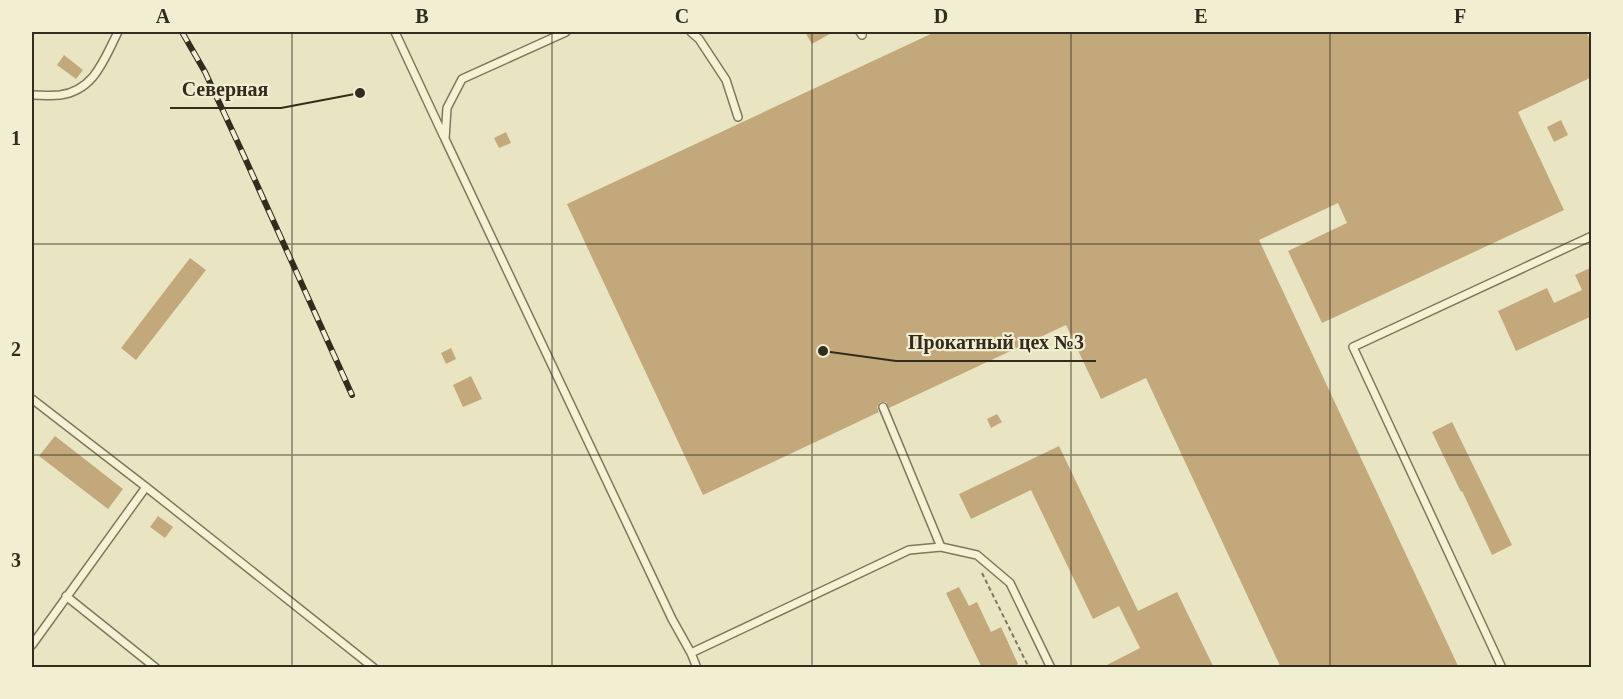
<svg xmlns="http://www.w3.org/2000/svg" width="1623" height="699" viewBox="0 0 1623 699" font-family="Georgia,serif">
  <rect width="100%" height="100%" fill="#e9e5c3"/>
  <path fill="#c3a87c" d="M 805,32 L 833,32 L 812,44 Z
    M 935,32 L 1586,32 L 1592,43 L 1592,77 L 1518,112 L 1564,210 L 1322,323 L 1288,251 L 1347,223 L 1338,203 L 1259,240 L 1459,668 L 1281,668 L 1146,378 L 1101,399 L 1066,325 L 889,408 L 886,402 L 880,402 L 877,407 L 879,412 L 703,495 L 567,204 Z
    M 64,55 L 83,70 L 76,79 L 57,65 Z
    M 1561,120 L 1568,135 L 1554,142 L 1547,127 Z
    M 506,132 L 511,143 L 499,148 L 494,138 Z
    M 190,258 L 206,270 L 136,360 L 121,348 Z
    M 1592,267 L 1592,316 L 1516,351 L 1498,311 L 1547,288 L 1554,303 L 1582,290 L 1575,275 Z
    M 451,348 L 456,359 L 446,364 L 441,353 Z
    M 471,376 L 482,399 L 463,407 L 453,385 Z
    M 997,414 L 1002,422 L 991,428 L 987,419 Z
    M 1452,422 L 1512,545 L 1492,555 L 1462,491 L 1461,492 L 1432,432 Z
    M 55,436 L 123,489 L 108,509 L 39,456 Z
    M 1059,446 L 1138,611 L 1177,592 L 1214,668 L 1101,668 L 1140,648 L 1119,606 L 1093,619 L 1031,490 L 971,519 L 959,494 Z
    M 158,516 L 173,527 L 165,538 L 150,527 Z
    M 959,587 L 969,606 L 977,602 L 991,632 L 1001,627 L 1018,664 L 1011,668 L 982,668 L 946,593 Z"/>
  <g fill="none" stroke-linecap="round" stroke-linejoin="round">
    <g stroke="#81775b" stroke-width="10">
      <path id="service" d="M 395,32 L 444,137
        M 566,32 L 462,79 L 447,108 L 445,139 L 672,619 L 691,653 L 697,668
        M 691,32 L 699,39 L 726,80 L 738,117
        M 860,32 L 862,35
        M 32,95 C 41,95 51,96 60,95 C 95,90 104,59 118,32
        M 32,399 L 146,487
        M 883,407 L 941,547
        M 66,596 L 156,668
        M 32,645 L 146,487 L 374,668
        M 691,653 L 909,550 L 941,547 L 977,555 L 1010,583 L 1051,668
        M 1502,668 L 1353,347 L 1592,236"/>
    </g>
    <path stroke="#81775b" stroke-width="2" stroke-dasharray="4.5 3" stroke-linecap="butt" d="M 982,573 L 1029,668"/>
    <use href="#service" stroke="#f5f1d5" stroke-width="7"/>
    <g stroke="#322c1e" stroke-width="6">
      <path id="rail" d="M 182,32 L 205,72 L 244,156 L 352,395"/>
    </g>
    <use href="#rail" stroke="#f1eed1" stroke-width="4" stroke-dasharray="11" stroke-linecap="butt"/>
  </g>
  <path fill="none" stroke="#322c1e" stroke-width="1.5" stroke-opacity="0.55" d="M 292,32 L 292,668M 552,32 L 552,668M 812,32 L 812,668M 1071,32 L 1071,668M 1330,32 L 1330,668M 32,244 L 1592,244M 32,455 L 1592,455"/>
  <path fill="none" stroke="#322c1e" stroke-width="2" d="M360 93L281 108H170M823 351L896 361H1096"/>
  <g fill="#322c1e" stroke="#f1eed1" stroke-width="2">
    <circle cx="360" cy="93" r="6"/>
    <circle cx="823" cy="351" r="6"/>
  </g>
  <g font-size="20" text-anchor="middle" font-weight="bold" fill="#322c1e" stroke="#f1eed1" stroke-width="4.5" stroke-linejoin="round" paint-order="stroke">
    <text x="225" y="96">Северная</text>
    <text x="996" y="349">Прокатный цех №3</text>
  </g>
  <rect width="1623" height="699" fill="none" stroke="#f1eed1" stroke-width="66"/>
  <rect x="33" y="33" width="1557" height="633" fill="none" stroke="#322c1e" stroke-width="2"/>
  <g font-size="20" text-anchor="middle" font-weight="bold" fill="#322c1e">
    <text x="163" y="23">A</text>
    <text x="422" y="23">B</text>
    <text x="682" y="23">C</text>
    <text x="941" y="23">D</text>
    <text x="1201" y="23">E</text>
    <text x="1460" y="23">F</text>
    <text x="16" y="145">1</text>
    <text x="16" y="356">2</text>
    <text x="16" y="567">3</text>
  </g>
</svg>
